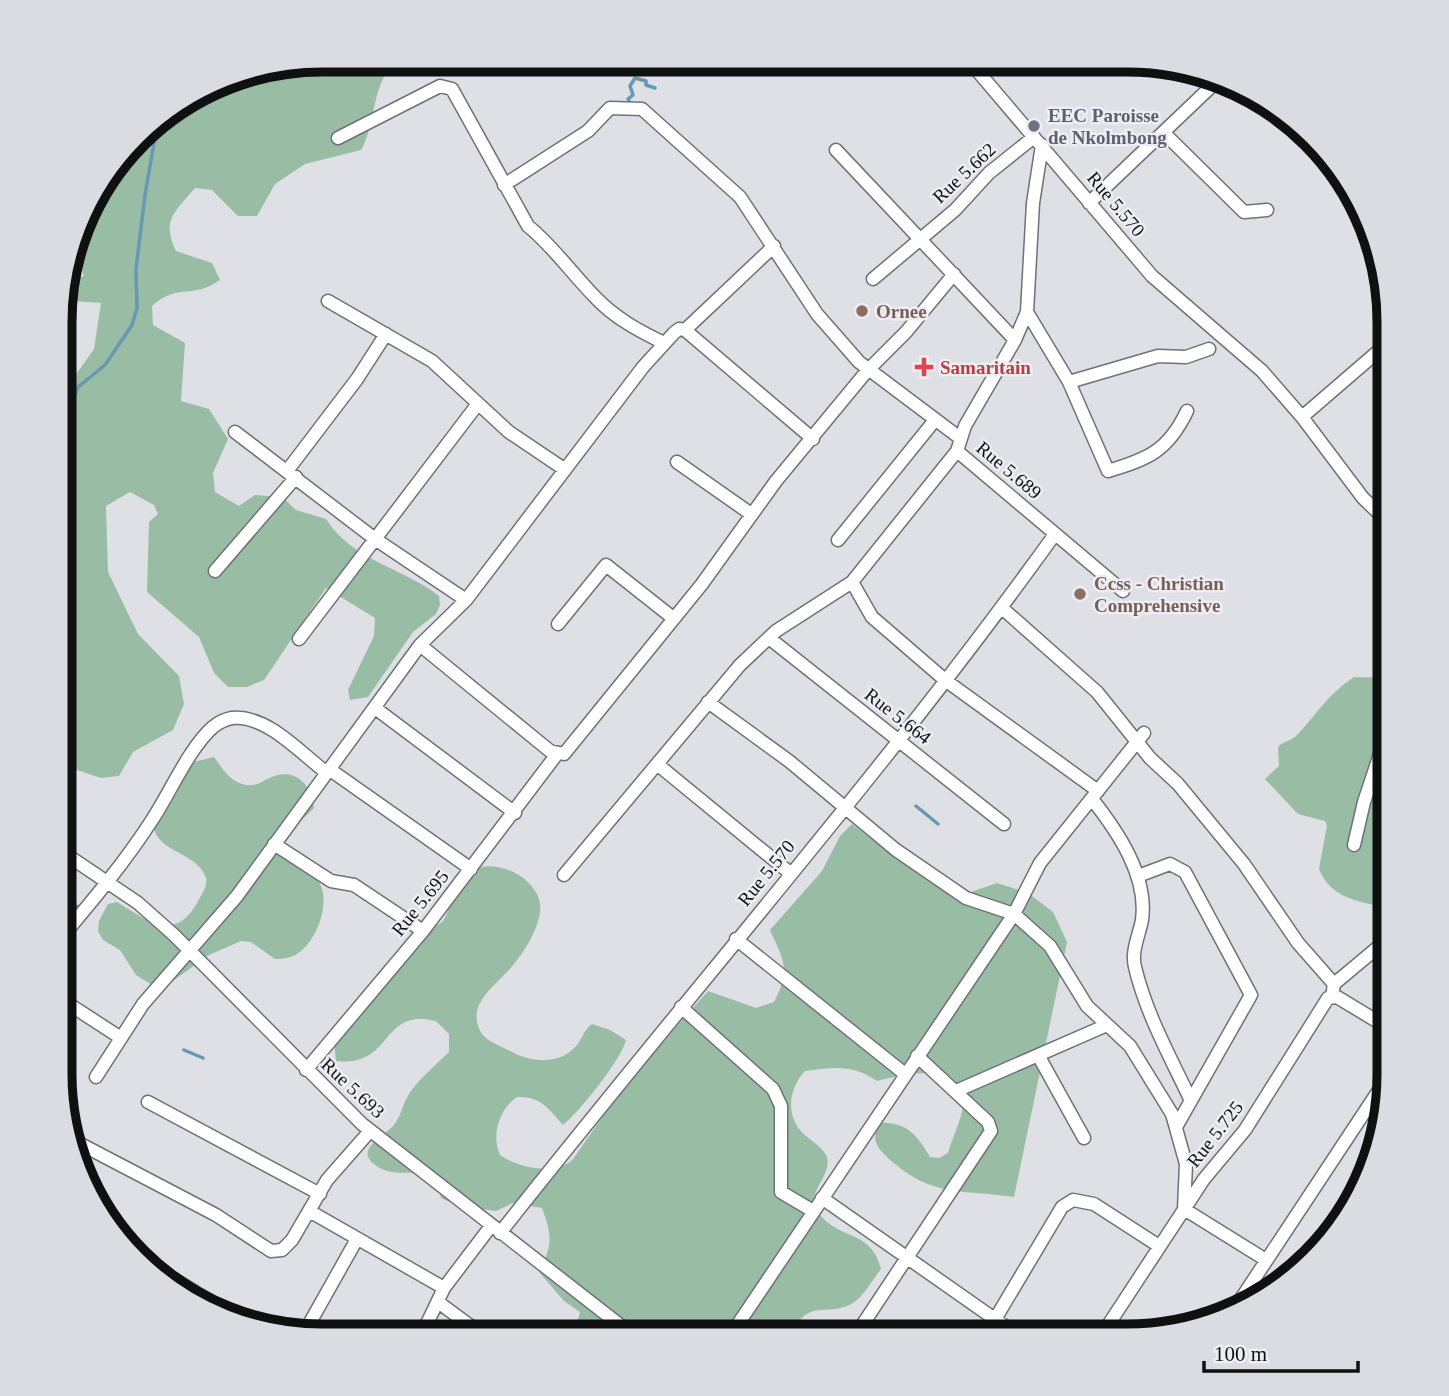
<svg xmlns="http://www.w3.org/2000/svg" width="1449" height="1396" viewBox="0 0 1449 1396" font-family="Georgia,serif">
  <rect width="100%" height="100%" fill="#dfe0e6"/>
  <path fill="#99bca5" d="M 322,60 L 400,60 C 371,76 377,123 361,150 L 305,164 L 275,184 L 257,216 L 238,216 L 212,190 L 195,188 C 175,212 161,220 176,251 L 212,263 L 220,280 C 191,300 179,282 152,306 L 153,325 L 185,343 L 181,401 L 209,409 L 228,439 L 213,473 L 215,492 L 239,506 L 255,495 L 282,497 L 296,510 L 326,519 C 353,561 402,567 439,596 L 440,605 L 436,614 L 413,632 L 368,697 L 350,700 L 348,690 L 374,636 L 375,618 L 326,588 L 264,680 L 247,687 L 228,687 L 214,673 L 199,637 L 147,592 L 149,522 L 158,514 L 154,505 L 130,492 L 106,506 L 108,572 L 138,634 L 179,676 L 184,704 L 173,730 L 133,752 L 119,776 L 101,778 L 62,765 L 64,408 L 77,373 L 94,349 L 101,303 L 72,301 L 65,283 L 84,276 L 73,249 L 84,220 L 94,209 L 91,202 L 95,191 L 149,124 L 237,74 Z
    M 1354,677 L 1389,678 L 1389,908 C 1360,902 1331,899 1319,869 L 1327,825 L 1325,821 L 1298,814 L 1265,779 L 1279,766 L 1278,747 C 1283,741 1291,741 1296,736 C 1317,714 1327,695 1354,677 Z
    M 214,757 C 222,768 229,780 242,784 C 258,789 264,778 278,775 C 300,770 312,789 314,808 L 277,844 C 290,856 308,867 318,881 C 332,900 317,939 301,951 C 293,958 284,959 275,959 L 251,942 L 241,941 L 209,955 L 170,983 L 152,985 L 136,975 L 120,950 L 103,940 L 98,931 L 99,921 L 108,904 L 117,902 C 146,920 175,943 197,903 C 201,895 208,887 206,878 C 195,844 131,857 161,792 C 175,762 184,765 214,757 Z
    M 852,824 L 905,865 L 952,893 L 968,893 L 997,883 L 1028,893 L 1053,912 L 1067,942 L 1014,1197 C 960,1189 933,1198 889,1159 C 876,1147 871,1139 879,1123 C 906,1121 918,1136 930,1157 L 939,1158 L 948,1153 C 952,1138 962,1119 963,1105 C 965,1058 903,1075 877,1081 C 853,1064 833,1067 805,1071 C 791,1086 785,1110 799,1129 C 806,1138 821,1145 826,1155 C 835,1174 804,1193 817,1211 C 839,1242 871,1228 881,1269 C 873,1279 864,1296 853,1303 C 826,1319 810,1295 790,1336 L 580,1336 L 576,1327 L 580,1312 L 564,1301 L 539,1272 C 552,1245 553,1238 542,1208 L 513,1203 L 496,1211 L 458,1206 L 441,1198 L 437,1179 C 420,1167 398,1178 380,1168 C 349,1151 385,1136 394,1125 C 402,1115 403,1101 411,1091 C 421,1077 437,1064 449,1052 L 449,1034 L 436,1021 C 379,1007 395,1067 336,1061 L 334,1041 L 395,958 L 443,921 C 454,904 452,884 471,871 C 496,855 545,881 540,912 C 538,929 525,951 514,964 C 498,985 463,1004 482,1034 C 488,1042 505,1048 514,1053 C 531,1062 558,1064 573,1049 C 582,1042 582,1031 592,1024 L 610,1030 L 626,1040 C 621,1060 580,1111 563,1125 C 549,1109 541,1096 517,1097 C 499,1109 491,1136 500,1155 C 518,1168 556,1176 573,1159 L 626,1083 L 708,991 L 756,1008 L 774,1002 C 791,970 784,961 770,930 L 822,871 L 840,836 Z
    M 61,970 L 71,970 L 75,979 L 61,997 Z"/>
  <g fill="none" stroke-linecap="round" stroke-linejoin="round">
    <path stroke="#6798b4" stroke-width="3.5" d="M 631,105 L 628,99 L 633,95 L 630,86 L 635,78 L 646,81 L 646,85 L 655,88
      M 64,427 L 78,387 L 105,365 L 132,325 L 137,308 L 136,269 L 145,195 L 158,120
      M 916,806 L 938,824
      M 61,900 L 81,908
      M 184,1050 L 203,1058"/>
    <g stroke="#707177" stroke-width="15">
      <path id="minor" d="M 969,61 L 1152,276 L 1262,371 L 1302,417 L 1363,498 L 1389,523
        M 1164,133 L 1244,212 L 1267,210
        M 338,138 L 440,86 L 452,89 L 528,226 C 554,247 572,274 596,298 C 615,318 639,331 664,343
        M 1042,145 L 1033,203 L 1027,312 L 1015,340 L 965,426 L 957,451 L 1123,591
        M 836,150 L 1015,340
        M 504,185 L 588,131 L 610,108 L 642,109 L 740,197 L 817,314 L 859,362 L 960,438
        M 1089,203 L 1217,81
        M 873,279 L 955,210 L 989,173 L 1034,137
        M 328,301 L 432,361 L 509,432 L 564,469
        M 1027,312 L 1069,382 L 1108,471 C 1148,459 1168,451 1187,411
        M 685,330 L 774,246
        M 1069,382 L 1158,356 L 1186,357 L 1209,349
        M 1302,417 L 1389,342
        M 235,432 L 375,539 L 466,600
        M 677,462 L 751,514
        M 287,471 L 357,379 L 386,334
        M 838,540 L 935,420
        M 215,571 L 296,477
        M 852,582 L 872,617 L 945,680 L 1098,791
        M 1002,608 L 1097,692 L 1150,758 L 1178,784 L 1244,864 L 1298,943 L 1334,984 L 1332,997
        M 558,624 L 606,565 L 673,618
        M 769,638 L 1004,824
        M 299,639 L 477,405
        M 420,645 L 550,751 L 564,754 L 702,584 L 776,481 L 867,371 L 906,332 L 954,274
        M 708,702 L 789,761 L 896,850 L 966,898 L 1014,914 L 1050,946 L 1087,1006 L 1130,1046 L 1172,1114 L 1186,1164 L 1184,1209 L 1266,1260
        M 375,708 L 515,813
        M 657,764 L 790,873
        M 329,769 L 471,869
        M 1092,799 C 1118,832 1148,876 1142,920 C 1139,936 1131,951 1135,967 C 1146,1014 1171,1058 1191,1101
        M 274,844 L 331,881 L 354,885 L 423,931
        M 1354,845 L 1364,802 L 1389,727
        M 61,851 L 138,903 L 174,935 L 362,1124 L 634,1336
        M 564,875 L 740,665 L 776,631 L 852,582 L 957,451
        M 1138,876 L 1170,864 L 1185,872 L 1251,995 L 1176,1127
        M 61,938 C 93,900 125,862 152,820 C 170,793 189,748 213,727 C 218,723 226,719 232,718 C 268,715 300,753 327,773
        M 736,939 L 905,1074
        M 1334,984 L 1389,938
        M 61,999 L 121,1038
        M 681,1007 L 773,1089 L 781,1106 L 781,1192 L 813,1211
        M 1038,1055 L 1084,1138
        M 306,1070 L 423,931 L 557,754
        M 96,1077 L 143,1004 L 237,896 L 420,645 L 466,600 L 643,367 L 674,333 L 679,329 L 685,330 L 813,439
        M 956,1091 L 1107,1025
        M 148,1102 L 320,1194
        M 69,1138 L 216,1215 L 271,1251 L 282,1250 L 292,1240 L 327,1180 L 370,1131
        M 822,1198 L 1019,1336
        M 311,1212 L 444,1288
        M 500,1233 C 684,999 882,775 1055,534
        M 153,1266 L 237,1318
        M 438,1302 L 484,1336
        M 1233,1311 L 1389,1075
        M 303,1335 L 357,1239
        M 421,1336 L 444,1288 L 491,1226
        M 730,1336 L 1014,914 L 1040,863 L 1144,733
        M 855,1336 L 991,1131 L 988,1122 L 917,1056
        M 985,1336 L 1062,1207 L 1073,1200 L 1094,1204 L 1159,1246
        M 1101,1336 L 1204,1179 L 1245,1130 L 1328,998 L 1337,997 L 1375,1020"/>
    </g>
    <use href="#minor" stroke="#fff" stroke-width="12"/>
  </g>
  <circle fill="#6b7280" stroke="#eceef4" stroke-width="2.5" cx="1034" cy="126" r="7"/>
  <g fill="#8d6e63" stroke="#eceef4" stroke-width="2.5">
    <circle cx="862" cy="311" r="7"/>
    <circle cx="1080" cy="594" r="7"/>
  </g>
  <path fill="#e0444e" stroke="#eceef4" stroke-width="2.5" d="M920.5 356.5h7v7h7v7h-7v7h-7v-7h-7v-7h7z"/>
  <g text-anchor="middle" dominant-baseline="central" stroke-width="5" stroke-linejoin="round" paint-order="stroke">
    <g font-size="19" font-weight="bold" fill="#5b616d" stroke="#eceef4" text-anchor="start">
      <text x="1048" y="115">EEC Paroisse<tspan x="1048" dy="22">de Nkolmbong</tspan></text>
    </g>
    <g font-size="19" fill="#0f1012" stroke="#eceef4">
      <text transform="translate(964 173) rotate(-43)">Rue 5.662</text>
      <text transform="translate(1116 204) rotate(50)">Rue 5.570</text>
      <text transform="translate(1009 470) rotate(40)">Rue 5.689</text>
      <text transform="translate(898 716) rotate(38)">Rue 5.664</text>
      <text transform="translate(766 873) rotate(-51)">Rue 5.570</text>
      <text transform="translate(420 903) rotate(-51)">Rue 5.695</text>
      <text transform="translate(353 1088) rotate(43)">Rue 5.693</text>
      <text transform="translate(1215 1134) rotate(-52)">Rue 5.725</text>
    </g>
    <g font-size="19" font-weight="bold" fill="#785e54" stroke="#eceef4" text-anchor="start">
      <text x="876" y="311">Ornee</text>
      <text x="1094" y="583">Ccss - Christian<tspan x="1094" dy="22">Comprehensive</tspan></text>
    </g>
    <g font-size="19" font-weight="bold" fill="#be3a42" stroke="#eceef4" text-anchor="start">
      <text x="940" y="367">Samaritain</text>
    </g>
  </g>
  <path d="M0 0H1449V1396H0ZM322 72H1127A250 250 0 0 1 1377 322V1074A250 250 0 0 1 1127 1324H322A250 250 0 0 1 72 1074V322A250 250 0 0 1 322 72Z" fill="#dadce2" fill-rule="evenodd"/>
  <path fill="none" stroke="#0f1012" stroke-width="9" d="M322 72H1127A250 250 0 0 1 1377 322V1074A250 250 0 0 1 1127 1324H322A250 250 0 0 1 72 1074V322A250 250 0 0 1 322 72Z"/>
  <path d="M1204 1361v10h154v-10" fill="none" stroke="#0f1012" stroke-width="3.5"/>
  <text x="1214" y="1361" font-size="21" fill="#0f1012" stroke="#eceef4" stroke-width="5" paint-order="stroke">100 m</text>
</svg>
